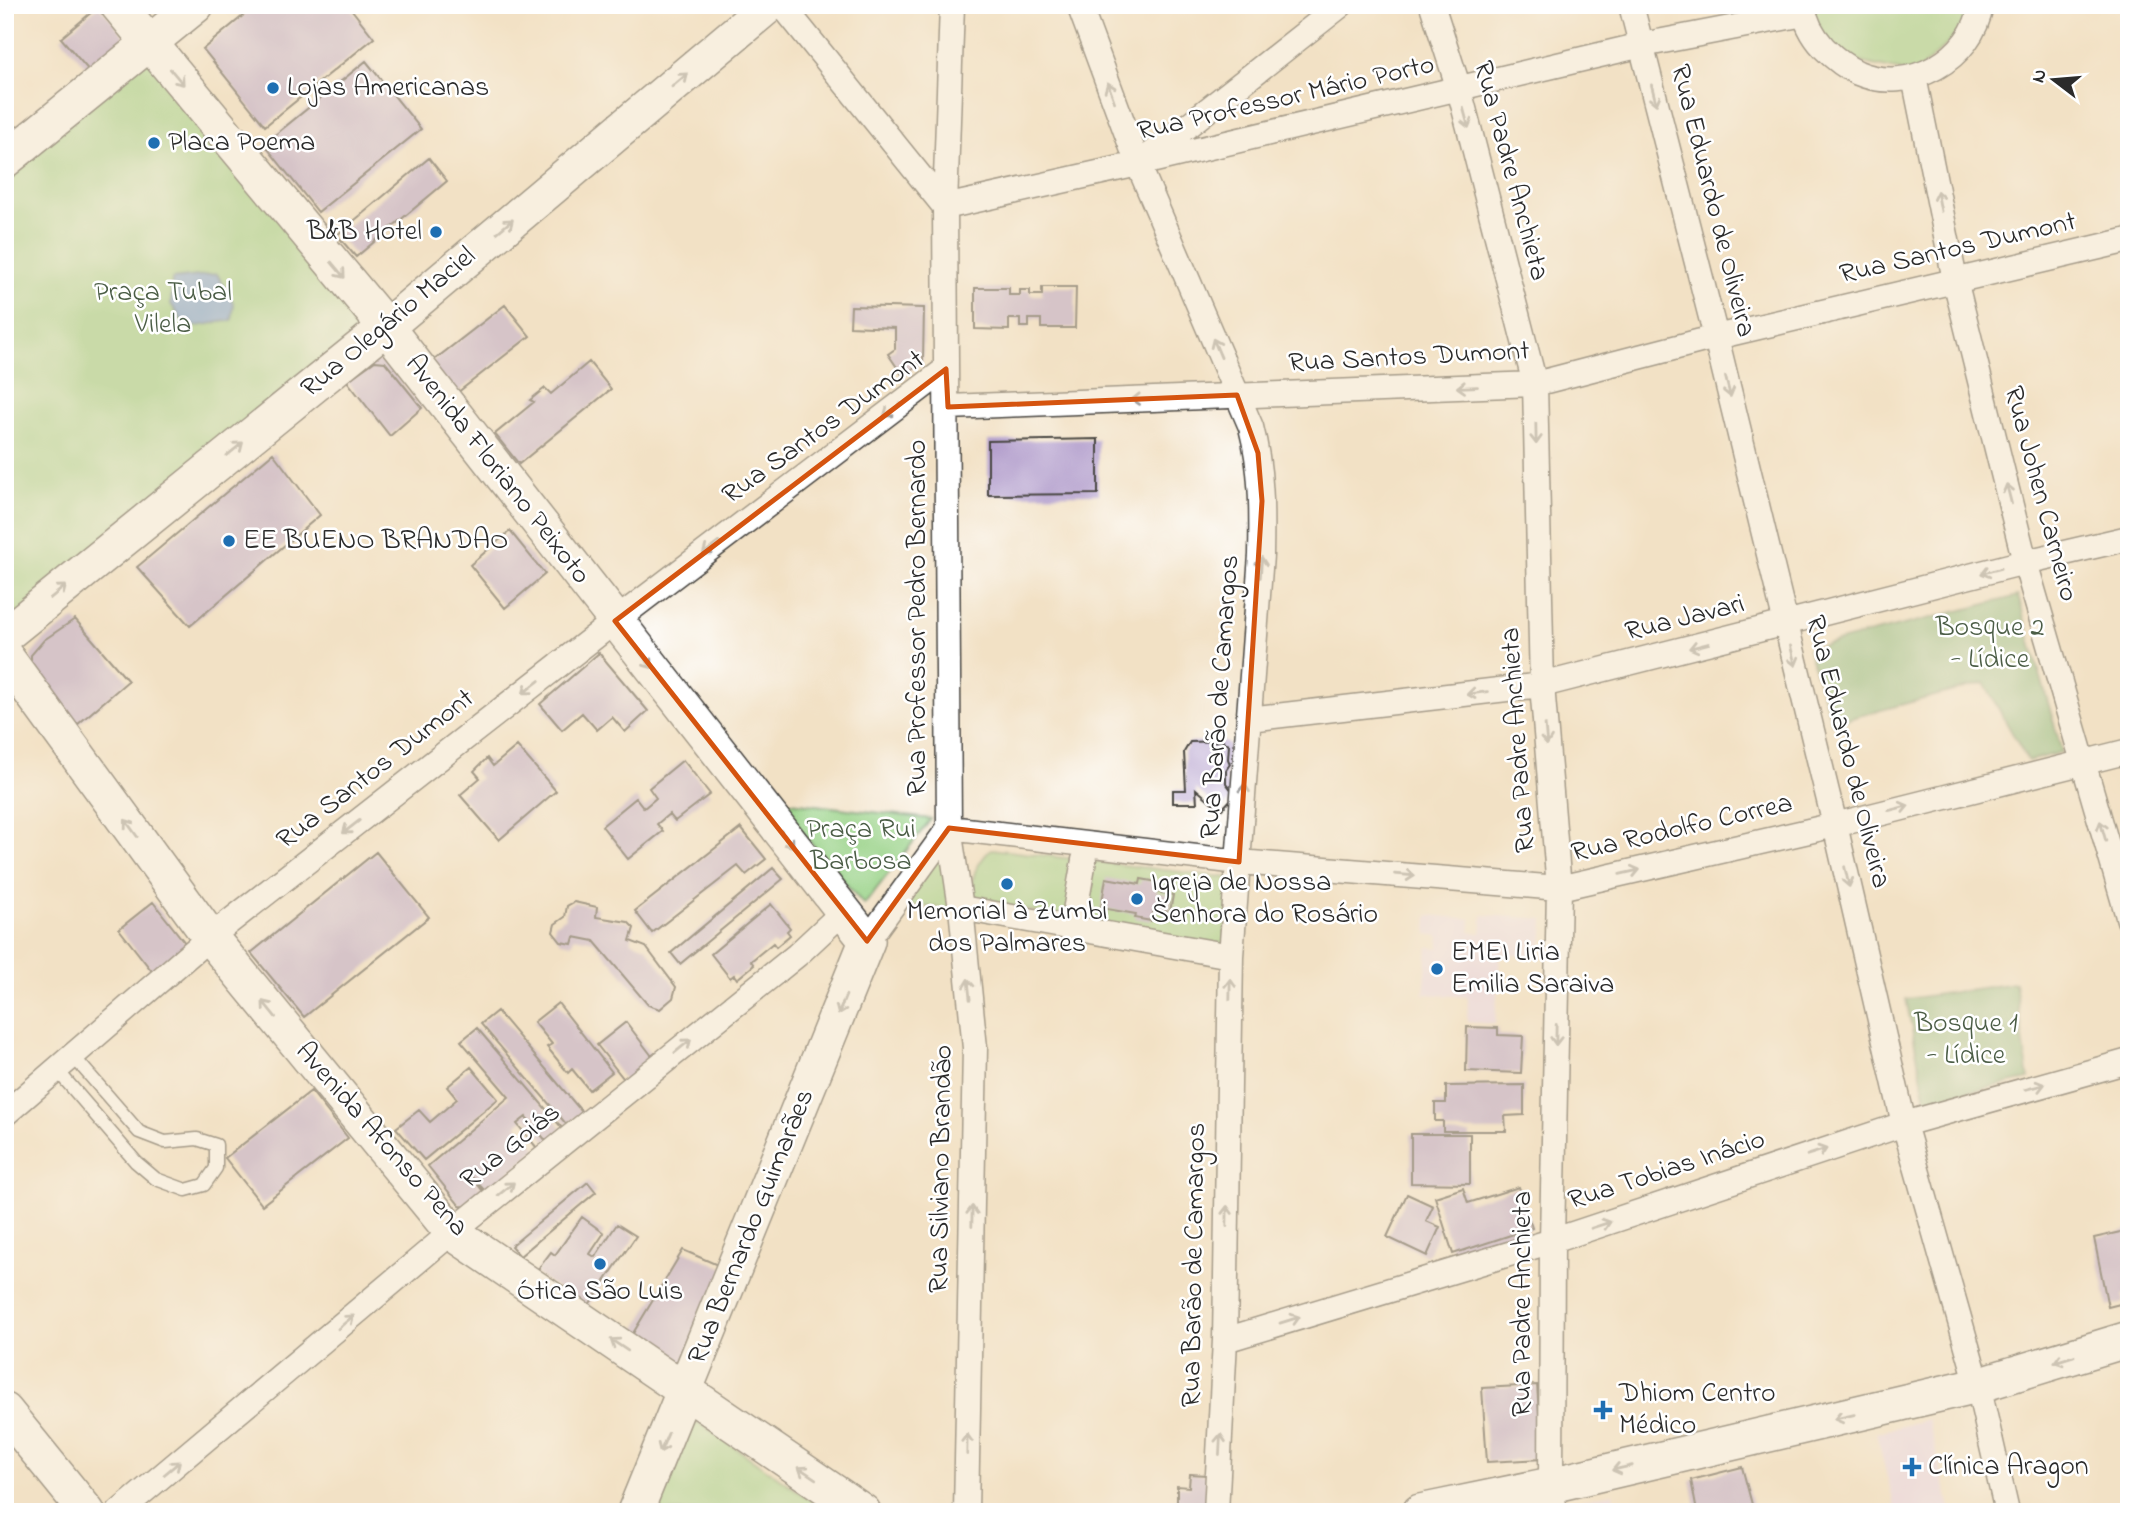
<svg xmlns="http://www.w3.org/2000/svg" width="2134" height="1517" viewBox="0 0 2134 1517" font-family="'Indie Flower',sans-serif">
  <rect width="100%" height="100%" fill="#fff"/>
  <filter id="ink" filterUnits="userSpaceOnUse"><feTurbulence type="fractalNoise" baseFrequency=".0143" numOctaves="2"/><feDisplacementMap in="SourceGraphic" scale="14" xChannelSelector="R" yChannelSelector="G"/><feConvolveMatrix kernelMatrix="1 2 1 2 8 2 1 2 1" color-interpolation-filters="sRGB"/></filter>
  <filter id="wash" filterUnits="userSpaceOnUse"><feTurbulence type="fractalNoise" baseFrequency=".00686" numOctaves="4" result="noise"/><feDisplacementMap in="SourceGraphic" scale="28" xChannelSelector="R" yChannelSelector="G"/><feGaussianBlur stdDeviation="1.57" result="paint"/><feColorMatrix in="noise" values="0 0 0 0 0 0 0 0 0 0 0 0 0 0 0 0 0 1.4 0 .05"/><feComposite in="paint" operator="in"/></filter>
  <g filter="url(#wash)">
    <rect width="100%" height="100%" fill="#f2e1c5"/>
    <path fill="#e6d3f0" d="M 1428,915 L 1471,919 L 1470,932 L 1481,933 L 1483,915 L 1544,919 L 1541,957 L 1500,954 L 1495,1024 L 1467,1022 L 1468,997 L 1424,994 L 1428,947 L 1439,948 L 1440,936 L 1427,934 Z
      M 1928,1419 L 1951,1512 L 1896,1512 L 1876,1433 Z
      M 1613,1493 L 1617,1512 L 1572,1512 L 1571,1502 Z"/>
    <path fill="#97d185" stroke="#617e58" stroke-width="2" d="M 1805,5 L 1979,5 L 1977,17 L 1915,74 L 1836,57 Z
      M 148,43 L 391,333 L 5,635 L 5,160 Z
      M 774,800 L 931,819 L 864,905 Z
      M 945,846 L 955,909 L 903,905 Z
      M 991,849 L 1231,878 L 1224,948 L 974,900 C 969,877 976,865 991,849 Z
      M 700,1423 L 828,1512 L 652,1512 L 686,1425 Z"/>
    <path fill="#79b372" stroke="#526f4e" stroke-width="2" d="M 2018,596 L 2062,752 L 2028,761 L 1984,683 L 1832,723 L 1808,649 Z
      M 2015,983 L 2029,1079 L 1926,1100 L 1906,999 Z"/>
    <path fill="#6d9cd6" stroke="#4c6480" stroke-width="2" d="M 217,274 L 234,304 L 232,320 L 187,328 L 171,304 L 172,279 Z"/>
    <g id="blocks">
      <path fill="#b39fcc" d="M 256,5 L 348,5 L 374,38 L 265,126 L 203,49 Z
        M 99,6 L 124,35 L 122,45 L 91,73 L 61,38 Z
        M 366,61 L 421,129 L 318,212 L 264,144 Z
        M 429,158 L 447,181 L 356,257 L 337,235 Z
        M 1042,287 L 1076,287 L 1075,328 L 1041,328 L 1041,319 L 1029,319 L 1029,327 L 1020,327 L 1020,319 L 1009,319 L 1009,330 L 975,329 L 975,288 L 1009,288 L 1009,295 L 1020,295 L 1020,290 L 1030,290 L 1030,295 L 1042,295 Z
        M 505,305 L 530,336 L 453,396 L 429,364 Z
        M 851,306 L 924,308 L 923,361 L 903,376 L 888,354 L 895,349 L 895,328 L 850,326 Z
        M 375,361 L 385,362 L 422,408 L 390,436 L 347,381 Z
        M 589,362 L 611,389 L 519,464 L 495,434 L 534,402 L 530,400 L 545,388 L 551,394 Z
        M 1098,439 L 1098,494 L 988,495 L 988,441 Z
        M 273,453 L 320,515 L 190,626 L 137,567 Z
        M 510,531 L 545,574 L 505,608 L 470,565 Z
        M 75,619 L 128,681 L 77,725 L 31,668 L 31,655 L 44,640 Z
        M 599,653 L 648,711 L 625,732 L 612,717 L 597,730 L 582,713 L 562,730 L 540,704 Z
        M 1223,741 L 1229,745 L 1228,759 L 1230,764 L 1226,770 L 1226,783 L 1235,795 L 1221,810 L 1196,789 L 1197,803 L 1173,803 L 1173,790 L 1186,790 L 1184,752 L 1190,742 Z
        M 517,746 L 556,791 L 499,840 L 460,795 L 480,778 L 474,771 L 487,758 L 493,766 Z
        M 683,760 L 710,794 L 675,821 L 669,814 L 657,824 L 663,831 L 628,859 L 602,826 L 636,798 L 644,808 L 656,798 L 649,788 Z
        M 741,828 L 766,859 L 746,875 L 738,866 L 652,933 L 635,911 Z
        M 376,852 L 429,917 L 304,1017 L 251,953 Z
        M 773,868 L 783,879 L 680,964 L 671,953 Z
        M 1106,878 L 1140,884 L 1141,879 L 1158,882 L 1157,892 L 1173,895 L 1170,912 L 1154,910 L 1151,921 L 1135,918 L 1136,914 L 1101,908 Z
        M 153,902 L 189,948 L 155,975 L 119,929 Z
        M 574,902 L 597,907 L 596,917 L 628,922 L 634,928 L 630,941 L 646,947 L 676,987 L 673,998 L 660,1009 L 648,1005 L 594,941 L 574,937 L 572,944 L 561,942 L 553,932 L 555,924 L 565,917 L 567,906 Z
        M 771,904 L 790,928 L 787,931 L 790,935 L 776,947 L 773,943 L 751,961 L 754,965 L 737,979 L 734,975 L 730,978 L 711,954 Z
        M 558,1003 L 612,1072 L 589,1090 L 572,1069 L 568,1073 L 547,1047 L 552,1044 L 534,1022 Z
        M 497,1011 L 582,1112 L 567,1125 L 481,1024 Z
        M 626,1022 L 655,1060 L 627,1083 L 597,1045 Z
        M 1467,1027 L 1498,1028 L 1498,1035 L 1523,1036 L 1521,1073 L 1466,1071 Z
        M 477,1028 L 562,1128 L 547,1142 L 526,1117 L 517,1124 L 537,1148 L 487,1193 L 472,1177 L 485,1194 L 469,1207 L 460,1206 L 428,1166 L 509,1097 L 461,1041 Z
        M 471,1067 L 498,1099 L 424,1160 L 396,1128 L 419,1110 L 430,1122 L 457,1099 L 447,1087 Z
        M 1524,1085 L 1524,1115 L 1505,1116 L 1506,1131 L 1443,1131 L 1443,1121 L 1435,1121 L 1435,1103 L 1446,1103 L 1446,1086 Z
        M 311,1091 L 348,1138 L 262,1205 L 225,1158 Z
        M 1411,1134 L 1470,1134 L 1470,1184 L 1411,1183 Z
        M 588,1182 L 596,1192 L 520,1256 L 511,1246 Z
        M 1519,1187 L 1532,1228 L 1453,1254 L 1435,1197 L 1463,1188 L 1468,1203 Z
        M 1407,1194 L 1433,1206 L 1426,1221 L 1440,1227 L 1427,1256 L 1387,1237 Z
        M 582,1217 L 604,1233 L 590,1254 L 595,1257 L 617,1224 L 636,1236 L 586,1309 L 535,1273 L 551,1252 L 555,1255 Z
        M 2129,1230 L 2129,1294 L 2123,1295 L 2124,1303 L 2108,1307 L 2094,1238 Z
        M 683,1250 L 727,1269 L 683,1372 L 629,1340 Z
        M 1537,1385 L 1542,1459 L 1487,1462 L 1482,1388 Z
        M 1742,1467 L 1754,1512 L 1697,1512 L 1691,1480 Z
        M 1190,1474 L 1207,1475 L 1206,1512 L 1177,1512 L 1177,1486 L 1189,1487 Z"/>
    </g>
  </g>
  <g filter="url(#ink)">
    <use href="#blocks" fill-opacity="0" stroke="#494642" stroke-width="2"/>
    <g fill="none" stroke-linecap="round" stroke-linejoin="round">
      <g stroke="#494642" stroke-width="15">
        <path id="lane" d="M 57,1070 L 136,1162 L 156,1179 L 186,1190 L 204,1185 L 216,1168 L 216,1145 L 197,1139 L 165,1142 L 139,1132 L 73,1056"/>
      </g>
      <g stroke="#494642" stroke-width="27">
        <path id="street" d="M 782,5 L 945,207 L 1138,164 L 1642,45 L 1804,14
          M 952,5 L 945,207 L 949,828 L 961,908 L 975,1048 L 966,1512
          M 1079,5 L 1138,164 L 1251,427 C 1262,469 1262,511 1261,555 L 1231,956 L 1225,1340 L 1216,1512
          M 1432,5 L 1459,89 L 1535,384 L 1542,685 L 1559,888 L 1552,1241 L 1551,1485 L 1555,1512
          M 1631,5 L 1716,337 L 1835,825 L 1904,1124 L 1978,1385 L 2007,1512
          M 1803,5 C 1805,21 1813,36 1824,48 C 1834,58 1845,67 1858,73 C 1909,95 1973,59 1981,5
          M 1914,77 L 1955,280 L 2025,562 L 2129,920
          M 1144,160 L 1341,5
          M 948,407 L 1535,384 L 1716,337 L 2129,240
          M 1249,719 L 1542,685 L 2025,562 L 2129,538
          M 949,828 L 1239,862 L 1559,888 L 1835,825 L 2129,751
          M 961,908 L 1231,956
          M 1072,928 L 1084,860
          M 867,941 L 949,828
          M 5,1114 L 210,937 L 615,621 L 946,369
          M 1225,1340 L 1552,1241 L 1904,1124 L 2129,1061
          M 119,1512 L 452,1232 L 797,955 L 844,911"/>
      </g>
      <g stroke="#494642" stroke-width="38">
        <path id="secondary" d="M 118,5 L 386,327 L 867,941 L 635,1512
          M 5,160 L 196,5
          M 5,635 L 386,327 L 769,5
          M 5,656 L 210,937 L 452,1232 L 863,1512
          M 5,1411 L 87,1512
          M 1420,1512 L 1551,1485 L 1978,1385 L 2129,1339"/>
      </g>
      <use href="#lane" stroke="#fff" stroke-width="12"/>
      <use href="#street" stroke="#fff" stroke-width="24"/>
      <use href="#secondary" stroke="#fff" stroke-width="35"/>
    </g>
    <defs><path id="oneway-shaft" d="M-6 0H5M1.5-3L5.5 0L1.5 3" fill="none" stroke-width="1.6" stroke-linecap="round" stroke-linejoin="round" transform="scale(1.75)"/></defs>
    <g stroke="#a0a0a0">
      <use href="#oneway-shaft" transform="translate(177 77) rotate(50)"/>
      <use href="#oneway-shaft" transform="translate(680 80) rotate(-40)"/>
      <use href="#oneway-shaft" transform="translate(1111 92) rotate(-110)"/>
      <use href="#oneway-shaft" transform="translate(1654 95) rotate(76)"/>
      <use href="#oneway-shaft" transform="translate(1466 118) rotate(75)"/>
      <use href="#oneway-shaft" transform="translate(1939 201) rotate(-101)"/>
      <use href="#oneway-shaft" transform="translate(505 226) rotate(-40)"/>
      <use href="#oneway-shaft" transform="translate(338 270) rotate(50)"/>
      <use href="#oneway-shaft" transform="translate(1217 348) rotate(-113)"/>
      <use href="#oneway-shaft" transform="translate(1467 387) rotate(178)"/>
      <use href="#oneway-shaft" transform="translate(1728 387) rotate(76)"/>
      <use href="#oneway-shaft" transform="translate(1142 399) rotate(178)"/>
      <use href="#oneway-shaft" transform="translate(892 410) rotate(143)"/>
      <use href="#oneway-shaft" transform="translate(1536 434) rotate(89)"/>
      <use href="#oneway-shaft" transform="translate(235 449) rotate(-39)"/>
      <use href="#oneway-shaft" transform="translate(2009 494) rotate(-104)"/>
      <use href="#oneway-shaft" transform="translate(711 548) rotate(143)"/>
      <use href="#oneway-shaft" transform="translate(1261 567) rotate(-86)"/>
      <use href="#oneway-shaft" transform="translate(1991 571) rotate(165)"/>
      <use href="#oneway-shaft" transform="translate(58 592) rotate(-39)"/>
      <use href="#oneway-shaft" transform="translate(1699 646) rotate(166)"/>
      <use href="#oneway-shaft" transform="translate(1793 656) rotate(76)"/>
      <use href="#oneway-shaft" transform="translate(646 660) rotate(52)"/>
      <use href="#oneway-shaft" transform="translate(531 687) rotate(142)"/>
      <use href="#oneway-shaft" transform="translate(1477 693) rotate(173)"/>
      <use href="#oneway-shaft" transform="translate(1546 735) rotate(85)"/>
      <use href="#oneway-shaft" transform="translate(1244 794) rotate(-86)"/>
      <use href="#oneway-shaft" transform="translate(1899 808) rotate(-14)"/>
      <use href="#oneway-shaft" transform="translate(351 827) rotate(142)"/>
      <use href="#oneway-shaft" transform="translate(131 828) rotate(-126)"/>
      <use href="#oneway-shaft" transform="translate(2103 831) rotate(-106)"/>
      <use href="#oneway-shaft" transform="translate(787 839) rotate(52)"/>
      <use href="#oneway-shaft" transform="translate(1630 872) rotate(-13)"/>
      <use href="#oneway-shaft" transform="translate(1405 875) rotate(5)"/>
      <use href="#oneway-shaft" transform="translate(1847 877) rotate(77)"/>
      <use href="#oneway-shaft" transform="translate(969 989) rotate(-96)"/>
      <use href="#oneway-shaft" transform="translate(1230 989) rotate(-89)"/>
      <use href="#oneway-shaft" transform="translate(842 1005) rotate(112)"/>
      <use href="#oneway-shaft" transform="translate(269 1009) rotate(-129)"/>
      <use href="#oneway-shaft" transform="translate(1556 1035) rotate(91)"/>
      <use href="#oneway-shaft" transform="translate(683 1046) rotate(-39)"/>
      <use href="#oneway-shaft" transform="translate(2035 1087) rotate(-15)"/>
      <use href="#oneway-shaft" transform="translate(1817 1152) rotate(-18)"/>
      <use href="#oneway-shaft" transform="translate(506 1189) rotate(-39)"/>
      <use href="#oneway-shaft" transform="translate(972 1216) rotate(-89)"/>
      <use href="#oneway-shaft" transform="translate(1227 1216) rotate(-89)"/>
      <use href="#oneway-shaft" transform="translate(1601 1225) rotate(-18)"/>
      <use href="#oneway-shaft" transform="translate(1290 1320) rotate(-17)"/>
      <use href="#oneway-shaft" transform="translate(346 1322) rotate(-40)"/>
      <use href="#oneway-shaft" transform="translate(619 1345) rotate(-146)"/>
      <use href="#oneway-shaft" transform="translate(2064 1359) rotate(163)"/>
      <use href="#oneway-shaft" transform="translate(1844 1417) rotate(167)"/>
      <use href="#oneway-shaft" transform="translate(664 1443) rotate(113)"/>
      <use href="#oneway-shaft" transform="translate(967 1444) rotate(-89)"/>
      <use href="#oneway-shaft" transform="translate(1220 1444) rotate(-87)"/>
      <use href="#oneway-shaft" transform="translate(172 1468) rotate(-40)"/>
      <use href="#oneway-shaft" transform="translate(1622 1468) rotate(167)"/>
      <use href="#oneway-shaft" transform="translate(807 1473) rotate(-146)"/>
    </g>
  </g>
  <path d="M0 0H2134V1517H0ZM 946,369 L 948,407 L 1237,395 L 1258,453 L 1262,501 L 1239,862 L 949,828 L 867,941 L 615,621 Z" fill="#f2e1c5" fill-opacity=".55" fill-rule="evenodd"/>
  <path fill="none" stroke="#d5540f" stroke-width="5" stroke-linejoin="round" d="M 946,369 L 948,407 L 1237,395 L 1258,453 L 1262,501 L 1239,862 L 949,828 L 867,941 L 615,621 Z"/>
  <g fill="#1f6fb2" stroke="#fff" stroke-width="2.5">
    <circle cx="273" cy="88" r="7"/>
    <circle cx="154" cy="143" r="7"/>
    <circle cx="436" cy="232" r="7"/>
    <circle cx="229" cy="541" r="7"/>
    <circle cx="1007" cy="884" r="7"/>
    <circle cx="1137" cy="899" r="7"/>
    <circle cx="1437" cy="969" r="7"/>
    <circle cx="600" cy="1264" r="7"/>
    <path d="M1599.5 1399.5h7v7h7v7h-7v7h-7v-7h-7v-7h7z"/>
    <path d="M1908.5 1456.5h7v7h7v7h-7v7h-7v-7h-7v-7h7z"/>
  </g>
  <g text-anchor="middle" dominant-baseline="central" stroke-width="5" stroke-linejoin="round" paint-order="stroke">
    <g font-size="28" fill="#2b2b2b" stroke="#fff" text-anchor="start">
      <text x="287" y="88">Lojas Americanas</text>
      <text x="168" y="143">Placa Poema</text>
      <text x="422" y="232" text-anchor="end">B&amp;B Hotel</text>
      <text x="243" y="541">EE BUENO BRANDAO</text>
      <text x="1151" y="883">Igreja de Nossa<tspan x="1151" dy="32">Senhora do Rosário</tspan></text>
      <text x="1007" y="912" text-anchor="middle">Memorial à Zumbi<tspan x="1007" dy="32">dos Palmares</tspan></text>
      <text x="1451" y="953">EMEI Liria<tspan x="1451" dy="32">Emilia Saraiva</tspan></text>
      <text x="600" y="1292" text-anchor="middle">Ótica São Luis</text>
      <text x="1619" y="1394">Dhiom Centro<tspan x="1619" dy="32">Médico</tspan></text>
      <text x="1928" y="1467">Clínica Aragon</text>
    </g>
    <g font-size="28" fill="#2b2b2b" stroke="#fff">
      <text transform="translate(1286 99) rotate(-13)">Rua Professor Mário Porto</text>
      <text transform="translate(1510 171) rotate(75)">Rua Padre Anchieta</text>
      <text transform="translate(1712 201) rotate(76)">Rua Eduardo de Oliveira</text>
      <text transform="translate(1958 249) rotate(-13)">Rua Santos Dumont</text>
      <text transform="translate(389 323) rotate(-40)">Rua Olegário Maciel</text>
      <text transform="translate(1409 358) rotate(-3)">Rua Santos Dumont</text>
      <text transform="translate(824 428) rotate(-36)">Rua Santos Dumont</text>
      <text transform="translate(497 470) rotate(52)">Avenida Floriano Peixoto</text>
      <text transform="translate(2040 494) rotate(75)">Rua Johen Carneiro</text>
      <text transform="translate(918 618) rotate(-90)">Rua Professor Pedro Bernardo</text>
      <text transform="translate(1685 619) rotate(-14)">Rua Javari</text>
      <text transform="translate(1221 697) rotate(-86)">Rua Barão de Camargos</text>
      <text transform="translate(1519 740) rotate(-94)">Rua Padre Anchieta</text>
      <text transform="translate(1847 752) rotate(76)">Rua Eduardo de Oliveira</text>
      <text transform="translate(376 770) rotate(-38)">Rua Santos Dumont</text>
      <text transform="translate(1682 829) rotate(-13)">Rua Rodolfo Correa</text>
      <text transform="translate(381 1140) rotate(49)">Avenida Afonso Pena</text>
      <text transform="translate(511 1147) rotate(-39)">Rua Goiás</text>
      <text transform="translate(942 1169) rotate(-89)">Rua Silviano Brandão</text>
      <text transform="translate(1667 1171) rotate(-18)">Rua Tobias Inácio</text>
      <text transform="translate(752 1227) rotate(-68)">Rua Bernardo Guimarães</text>
      <text transform="translate(1195 1265) rotate(-89)">Rua Barão de Camargos</text>
      <text transform="translate(1523 1304) rotate(-90)">Rua Padre Anchieta</text>
    </g>
    <g font-size="28" fill="#4b5d46" stroke="#fff">
      <text x="163" y="293">Praça Tubal<tspan x="163" dy="32">Vilela</tspan></text>
      <text x="1990" y="628">Bosque 2<tspan x="1990" dy="32">- Lídice</tspan></text>
      <text x="861" y="830">Praça Rui<tspan x="861" dy="32">Barbosa</tspan></text>
      <text x="1966" y="1024">Bosque 1<tspan x="1966" dy="32">- Lídice</tspan></text>
    </g>
  </g>
  <rect width="2134" height="1517" fill="none" stroke="#fff" stroke-width="28"/>
  <g transform="translate(2054 80) rotate(286)" stroke="#ffffff" stroke-width="5" paint-order="stroke">
  <path d="M0-5L12 26L0 18L-12 26Z" fill="#2b2b2b"/>
  <text y="-10" font-size="19" font-weight="bold" text-anchor="middle" fill="#2b2b2b">N</text>
  </g>
</svg>
